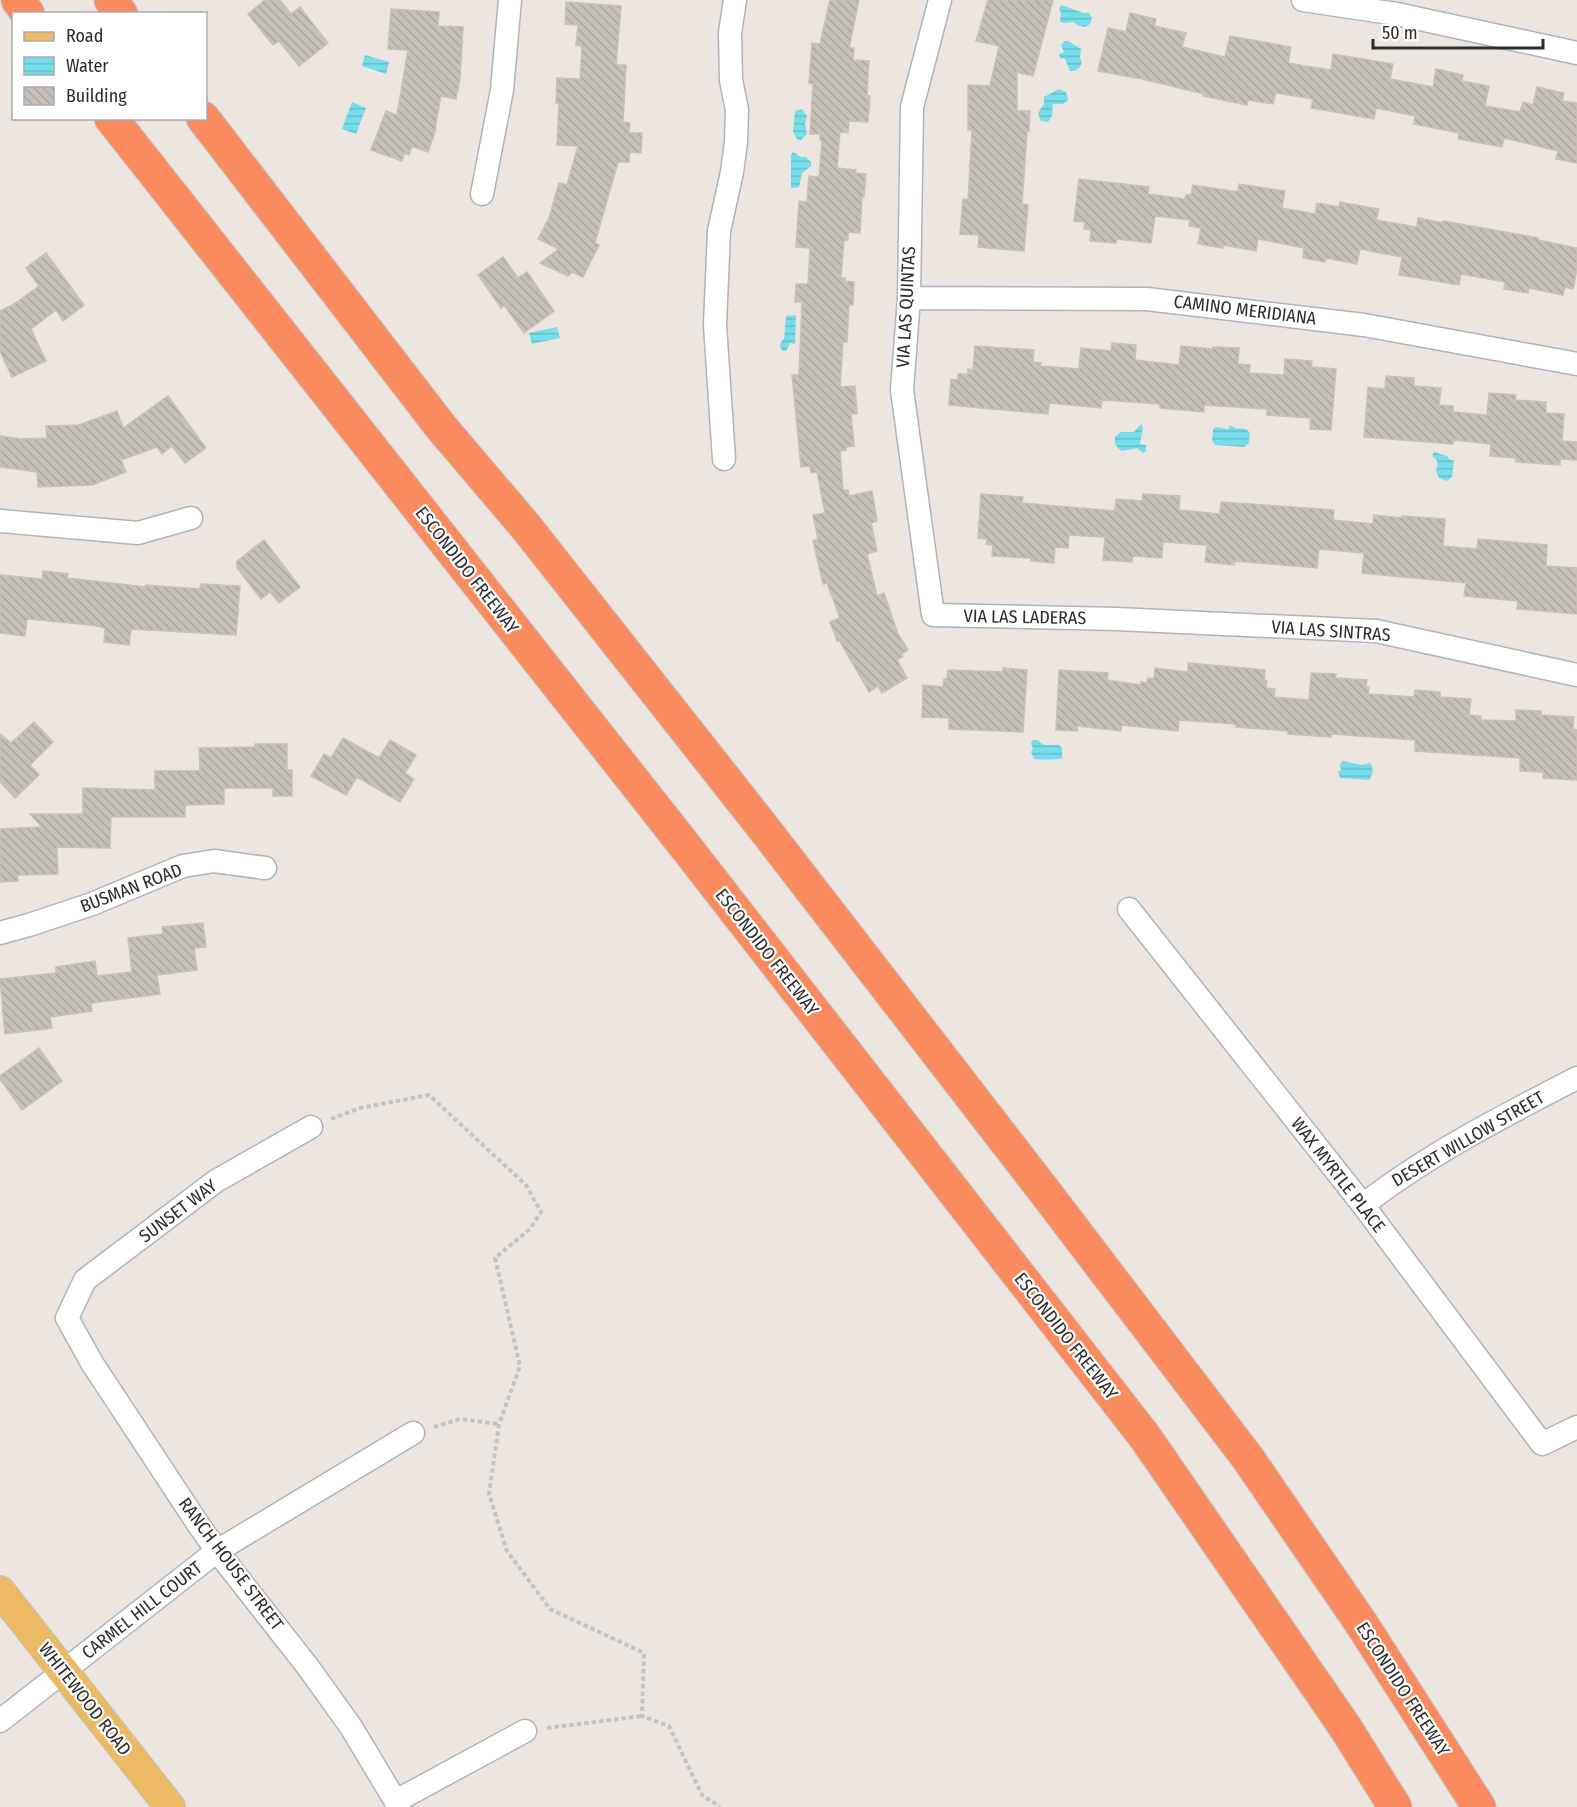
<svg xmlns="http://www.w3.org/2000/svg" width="1577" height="1807" viewBox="0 0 1577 1807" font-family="'Fira Sans Condensed',sans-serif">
  <defs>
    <pattern id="water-rules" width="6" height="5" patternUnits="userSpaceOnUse" patternTransform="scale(1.5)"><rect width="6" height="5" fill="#76ddeb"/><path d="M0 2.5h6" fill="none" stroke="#66beca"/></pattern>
    <pattern id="building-back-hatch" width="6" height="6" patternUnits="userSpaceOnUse" patternTransform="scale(1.5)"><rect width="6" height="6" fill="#c6c0ba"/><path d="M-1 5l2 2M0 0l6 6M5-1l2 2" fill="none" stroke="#aaa5a0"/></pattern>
  </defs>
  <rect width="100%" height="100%" fill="#ede5df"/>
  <path fill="url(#water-rules)" d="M 1062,5 L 1083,13 L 1089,13 L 1092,18 L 1090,24 L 1085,27 L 1077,25 L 1074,22 L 1062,23 L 1060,21 L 1061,13 L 1059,8 Z
    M 1065,41 L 1070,42 L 1081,49 L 1080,57 L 1082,63 C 1079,69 1076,71 1070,71 L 1065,59 L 1060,58 L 1059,54 L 1064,52 L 1061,45 Z
    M 365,55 L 389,62 L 386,74 L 362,66 Z
    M 1059,89 L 1066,92 L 1068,100 L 1063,104 L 1053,104 L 1052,116 L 1048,122 L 1041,121 L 1038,113 L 1044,104 L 1044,97 Z
    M 352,102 L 366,108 L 356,134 L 342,129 Z
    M 802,109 L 807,116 L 805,124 L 807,134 L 801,140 L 797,139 L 793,132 L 795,111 Z
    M 793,152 L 801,157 L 806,157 L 811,162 L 811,166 L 802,173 L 799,187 L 791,188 L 791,155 Z
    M 796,315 L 795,344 L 790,343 L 786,351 L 783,351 L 780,347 L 781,342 L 784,339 L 786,316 Z
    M 557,327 L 560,338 L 532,344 L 529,333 Z
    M 1141,424 L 1143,427 L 1140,444 L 1146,445 L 1146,451 L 1143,453 L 1137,448 L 1122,451 C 1116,448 1114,443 1115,437 L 1121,432 L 1134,432 Z
    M 1230,425 L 1235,428 L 1246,429 L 1250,433 L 1249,443 L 1244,447 L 1215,445 L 1212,440 L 1213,429 L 1216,427 L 1228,429 Z
    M 1434,452 L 1447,456 L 1449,459 L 1454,461 L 1452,477 L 1447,481 L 1439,478 L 1436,471 C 1438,464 1439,461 1432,456 Z
    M 1033,740 L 1037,740 L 1044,745 L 1059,745 L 1062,748 L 1062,758 C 1057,760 1038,760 1034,759 L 1031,752 L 1033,749 L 1031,743 Z
    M 1343,761 L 1362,765 L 1370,763 C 1374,769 1373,774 1369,780 L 1340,778 L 1338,772 L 1341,770 L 1340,764 Z"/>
  <path fill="url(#building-back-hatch)" stroke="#c9c0b8" stroke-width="1.5" d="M 265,0 L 280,0 L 291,14 L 300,7 L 328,43 L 299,66 L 279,41 L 273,45 L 248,14 Z
    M 830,0 L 859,0 L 849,48 L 854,48 L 853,60 L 869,61 L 867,96 L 870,96 L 868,122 L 849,121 L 848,133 L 840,132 L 837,168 L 856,170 L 855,173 L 866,174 L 864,197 L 862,197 L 860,233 L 848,232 L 848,240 L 844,240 L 841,278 L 845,278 L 845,281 L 854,282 L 853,305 L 849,305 L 847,342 L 843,342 L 840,387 L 855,386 L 857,414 L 851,414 L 854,446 L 846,447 L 846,450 L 840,451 L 843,490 L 848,490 L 849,496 L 872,491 L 877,521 L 871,523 L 877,551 L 867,554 L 877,596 L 884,593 L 898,634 L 908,650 L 901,654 L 903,656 L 897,660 L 907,678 L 882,693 L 878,686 L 869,692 L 839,640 L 837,641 L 830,622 L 840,618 L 827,583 L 823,584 L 813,541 L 818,539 L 813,515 L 825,513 L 817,472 L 811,473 L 810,466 L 801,467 L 792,375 L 799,375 L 802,302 L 795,302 L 796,284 L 808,284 L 810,248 L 796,247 L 799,201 L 807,202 L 809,176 L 819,177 L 822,140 L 820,140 L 820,134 L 810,134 L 813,84 L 809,83 L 812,43 L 820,44 Z
    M 988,0 L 1053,0 L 1033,76 L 1017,72 L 1017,111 L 1030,111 L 1029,131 L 1027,131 L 1022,204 L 1028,205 L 1024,251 L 978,247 L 979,235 L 960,234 L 963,199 L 968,200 L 972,130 L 968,130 L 968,85 L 990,86 L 999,46 L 976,41 Z
    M 566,2 L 621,6 L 616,65 L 626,65 L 623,122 L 630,123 L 629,133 L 642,133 L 641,153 L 630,152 L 629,162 L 618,162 L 595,243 L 599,245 L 583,277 L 572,272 L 568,276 L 540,263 L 559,249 L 538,239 L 549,218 L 559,183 L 567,185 L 578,146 L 557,145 L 559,103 L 556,103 L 557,78 L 580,79 L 582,46 L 576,45 L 578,25 L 565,24 Z
    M 391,9 L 439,12 L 438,26 L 463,27 L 460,79 L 456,99 L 441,96 L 435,128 L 436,129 L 428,152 L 412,146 L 409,155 L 405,153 L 402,161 L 371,150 L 386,111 L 397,115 L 408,50 L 388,49 Z
    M 1130,13 L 1156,19 L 1154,26 L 1186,33 L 1182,47 L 1225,57 L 1230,36 L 1291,47 L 1288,63 L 1331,70 L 1333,54 L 1393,64 L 1390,79 L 1433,87 L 1436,69 L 1463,75 L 1462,81 L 1489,86 L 1485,106 L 1520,112 L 1523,102 L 1533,105 L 1537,87 L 1564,93 L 1562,101 L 1577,103 L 1577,163 L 1556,159 L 1558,151 L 1504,138 L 1502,147 L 1458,139 L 1459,133 L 1414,124 L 1415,116 L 1376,108 L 1374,119 L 1311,108 L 1313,99 L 1276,93 L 1273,104 L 1248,100 L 1247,105 L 1203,96 L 1204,94 L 1142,79 L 1098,71 L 1108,28 L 1126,32 Z
    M 1079,179 L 1149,187 L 1148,194 L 1185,199 L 1186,195 L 1191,195 L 1193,185 L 1238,192 L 1239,184 L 1285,191 L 1282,208 L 1315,214 L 1317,203 L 1339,207 L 1340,202 L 1379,209 L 1376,220 L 1417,227 L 1418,218 L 1443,223 L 1443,221 L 1538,238 L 1538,240 L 1577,248 L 1577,268 L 1573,289 L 1565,287 L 1563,295 L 1529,288 L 1528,293 L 1504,289 L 1505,282 L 1461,274 L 1459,285 L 1399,275 L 1402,257 L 1360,249 L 1357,264 L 1326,258 L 1325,262 L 1303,258 L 1304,248 L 1264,240 L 1258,239 L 1256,251 L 1223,245 L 1223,248 L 1198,244 L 1201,228 L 1189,226 L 1190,220 L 1155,216 L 1151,243 L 1117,239 L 1116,243 L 1090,241 L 1091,230 L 1084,229 L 1085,222 L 1074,221 Z
    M 46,253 L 84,305 L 63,321 L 56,310 L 31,329 L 46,361 L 12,377 L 0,351 L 0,311 L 14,304 L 39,286 L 26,268 Z
    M 503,257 L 518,278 L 527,272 L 554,311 L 524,333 L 504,305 L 501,308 L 478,275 Z
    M 1112,343 L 1136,345 L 1135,360 L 1179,365 L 1181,346 L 1213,349 L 1213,347 L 1239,348 L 1238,364 L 1250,365 L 1249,373 L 1284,375 L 1285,359 L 1312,361 L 1311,367 L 1336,369 L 1331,430 L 1310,429 L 1311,418 L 1267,415 L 1267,409 L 1204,405 L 1204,412 L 1160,408 L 1160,404 L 1102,400 L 1101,408 L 1049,403 L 1048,414 L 949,405 L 951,379 L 958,380 L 958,374 L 968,374 L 968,369 L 973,370 L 975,346 L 1034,350 L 1033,362 L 1041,363 L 1040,366 L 1079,369 L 1081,348 L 1111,351 Z
    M 1386,376 L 1414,378 L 1414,386 L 1441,388 L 1439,405 L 1453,406 L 1453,412 L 1487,415 L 1489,393 L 1516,395 L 1515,400 L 1546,402 L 1546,413 L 1564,414 L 1562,441 L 1577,442 L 1577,460 L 1560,459 L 1560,465 L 1516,462 L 1516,458 L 1490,456 L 1491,444 L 1454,440 L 1453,444 L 1364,437 L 1368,387 L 1385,389 Z
    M 168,396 L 206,448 L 185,463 L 172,446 L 162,454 L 157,447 L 121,460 L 126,472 L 92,485 L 38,487 L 37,472 L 0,467 L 0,436 L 21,439 L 47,438 L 46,426 L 79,425 L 117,411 L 123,428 Z
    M 981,494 L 1023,497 L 1022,503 L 1115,511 L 1116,499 L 1142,501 L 1143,494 L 1180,496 L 1179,510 L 1220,514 L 1221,502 L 1334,510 L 1333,520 L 1373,524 L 1374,515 L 1402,518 L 1402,516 L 1445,519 L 1443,546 L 1477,549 L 1478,539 L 1547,545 L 1546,566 L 1577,568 L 1577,614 L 1517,609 L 1518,601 L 1464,596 L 1466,583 L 1362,573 L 1364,553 L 1319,549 L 1317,568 L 1235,561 L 1234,565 L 1205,562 L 1207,545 L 1163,542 L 1162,558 L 1133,556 L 1132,562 L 1103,560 L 1105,537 L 1069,535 L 1068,548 L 1055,547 L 1054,563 L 1031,561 L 1031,558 L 992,556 L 993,545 L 986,544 L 987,539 L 978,538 Z
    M 264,540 L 300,587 L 279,603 L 270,592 L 261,599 L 237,568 L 237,561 Z
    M 43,571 L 68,574 L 67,578 L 146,587 L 146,585 L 200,589 L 201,584 L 240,586 L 236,635 L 131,629 L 129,645 L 104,642 L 105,628 L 92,625 L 27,619 L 25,636 L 0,633 L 0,575 L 42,579 Z
    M 1188,663 L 1265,670 L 1264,680 L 1267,681 L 1266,688 L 1275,689 L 1274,697 L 1309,700 L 1311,673 L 1336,674 L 1335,678 L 1367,680 L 1366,687 L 1369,687 L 1368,694 L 1414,697 L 1415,690 L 1440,692 L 1440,697 L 1471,699 L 1469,715 L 1481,716 L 1481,720 L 1516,721 L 1516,710 L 1541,711 L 1541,715 L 1574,717 L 1573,729 L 1577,730 L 1577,780 L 1543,778 L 1543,772 L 1520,771 L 1520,758 L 1415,751 L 1415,740 L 1331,734 L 1331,737 L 1288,734 L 1288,731 L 1236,727 L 1236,724 L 1179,720 L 1178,731 L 1122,725 L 1121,731 L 1077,726 L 1077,731 L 1056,730 L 1059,670 L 1108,673 L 1107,680 L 1141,685 L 1141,682 L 1147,683 L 1148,678 L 1154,679 L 1155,668 L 1188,672 Z
    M 1003,668 L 1027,670 L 1023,732 L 949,729 L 949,718 L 922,717 L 923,685 L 943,687 L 944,679 L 947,679 L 948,670 L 1003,672 Z
    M 34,722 L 53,742 L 30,765 L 39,775 L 15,798 L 0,782 L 0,734 L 11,743 Z
    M 343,738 L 379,758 L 390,740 L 416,755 L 405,773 L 414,779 L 400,802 L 357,777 L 346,795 L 311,776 L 324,754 L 331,758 Z
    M 255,744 L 287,744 L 287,770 L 292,770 L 292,796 L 273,796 L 273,788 L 224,788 L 224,804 L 185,805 L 185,817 L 111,817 L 110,848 L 57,847 L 58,874 L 17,875 L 18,881 L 0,882 L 0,829 L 42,827 L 30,814 L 83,814 L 83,788 L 155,790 L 155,771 L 200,771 L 199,748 L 255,747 Z
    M 203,923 L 206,947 L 194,948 L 197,970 L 157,975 L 160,994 L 91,1003 L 92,1011 L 50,1017 L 52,1028 L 5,1034 L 0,979 L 56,973 L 56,967 L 95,961 L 97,976 L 132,972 L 128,938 L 163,934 L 162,927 Z
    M 39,1048 L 62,1081 L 22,1110 L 0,1079 L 0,1076 Z"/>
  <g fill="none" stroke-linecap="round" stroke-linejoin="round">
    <g stroke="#afb3bc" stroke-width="25">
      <path id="minor" d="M 940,0 L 912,107 L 909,298 L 902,390 L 933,615 L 1117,619 L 1376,631 L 1577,675
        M 1303,0 L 1397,14 L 1577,53
        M 482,194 L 502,90 L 510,0
        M 909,298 L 1147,299 L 1364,325 L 1577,364
        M 724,459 L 715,325 L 719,231 L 732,172 L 736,142 L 737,110 L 731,80 L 730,33 L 735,0
        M 0,521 L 138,533 L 191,518
        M 1129,909 L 1363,1205 L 1542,1444 L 1577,1427
        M 0,933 L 29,925 L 92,904 L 183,866 L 214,861 L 265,868
        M 311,1127 L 216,1181 L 85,1280 L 67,1318 L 92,1363 L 198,1524 L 217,1551 L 308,1667 L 351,1727 L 399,1807
        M 1363,1205 C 1429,1154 1503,1116 1577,1078
        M 0,1721 L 217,1551 L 413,1433
        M 396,1801 L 525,1731"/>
    </g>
    <g stroke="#c4c4c4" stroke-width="32">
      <path id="major" d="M 0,1591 L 170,1807"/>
    </g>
    <g stroke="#c4c4c4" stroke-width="35">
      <path id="highway" d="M 18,0 L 28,14
        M 111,0 L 121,14
        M 111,118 L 685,846 L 1145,1437 L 1345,1727 L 1395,1807
        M 203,118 L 441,427 L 526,527 L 762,826 L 1045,1192 L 1247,1457 L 1361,1623 L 1479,1807"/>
    </g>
    <path stroke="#c4c4c4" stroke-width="4" stroke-dasharray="4.5 3" stroke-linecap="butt" d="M 331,1119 L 360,1108 L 429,1095 L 526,1185 L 541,1212 L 530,1229 L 495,1258 L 520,1366 L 499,1424 L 489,1494 L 507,1551 L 550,1609 L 644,1653 L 642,1716 L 669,1726 L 702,1795 L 720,1807
      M 434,1427 L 460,1419 L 499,1424
      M 547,1728 L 642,1716"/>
    <use href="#minor" stroke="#fff" stroke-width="22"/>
    <use href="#major" stroke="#ecb964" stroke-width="30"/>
    <use href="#highway" stroke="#f98b5e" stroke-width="33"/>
  </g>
  <g text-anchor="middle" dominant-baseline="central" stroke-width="4.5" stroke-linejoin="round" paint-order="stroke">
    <g font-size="18" fill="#2c2c2c" stroke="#fff">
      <text transform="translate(906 307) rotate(-87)">VIA LAS QUINTAS</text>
      <text transform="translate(1245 310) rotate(7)">CAMINO MERIDIANA</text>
      <text transform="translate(467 570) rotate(52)">ESCONDIDO FREEWAY</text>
      <text transform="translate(1025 617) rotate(1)">VIA LAS LADERAS</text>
      <text transform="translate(1331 631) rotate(4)">VIA LAS SINTRAS</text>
      <text transform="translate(131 888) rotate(-21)">BUSMAN ROAD</text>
      <text transform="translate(767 952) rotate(52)">ESCONDIDO FREEWAY</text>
      <text transform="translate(1468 1139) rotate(-30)">DESERT WILLOW STREET</text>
      <text transform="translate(1338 1175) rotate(52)">WAX MYRTLE PLACE</text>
      <text transform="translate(178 1211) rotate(-37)">SUNSET WAY</text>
      <text transform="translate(1066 1336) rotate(52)">ESCONDIDO FREEWAY</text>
      <text transform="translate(231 1564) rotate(53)">RANCH HOUSE STREET</text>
      <text transform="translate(142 1610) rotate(-38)">CARMEL HILL COURT</text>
      <text transform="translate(1403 1689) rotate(57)">ESCONDIDO FREEWAY</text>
      <text transform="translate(85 1699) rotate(52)">WHITEWOOD ROAD</text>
    </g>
  </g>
  <rect x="12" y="12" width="195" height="108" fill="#ffffff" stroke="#ababab" stroke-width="1.5"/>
  <rect x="24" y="32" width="30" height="9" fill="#ecb964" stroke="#ababab" stroke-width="1.5"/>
  <text x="66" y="42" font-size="18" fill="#2c2c2c">Road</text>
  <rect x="24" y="57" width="30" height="18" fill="url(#water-rules)" stroke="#ababab" stroke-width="1.5"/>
  <text x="66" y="72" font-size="18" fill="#2c2c2c">Water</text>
  <rect x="24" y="87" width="30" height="18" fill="url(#building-back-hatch)" stroke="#ababab" stroke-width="1.5"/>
  <text x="66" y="102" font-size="18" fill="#2c2c2c">Building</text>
  <path d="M1373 39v9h170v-9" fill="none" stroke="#2c2c2c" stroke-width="3"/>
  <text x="1382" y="39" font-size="18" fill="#2c2c2c" stroke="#ffffff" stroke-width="4.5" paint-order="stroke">50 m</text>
</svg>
